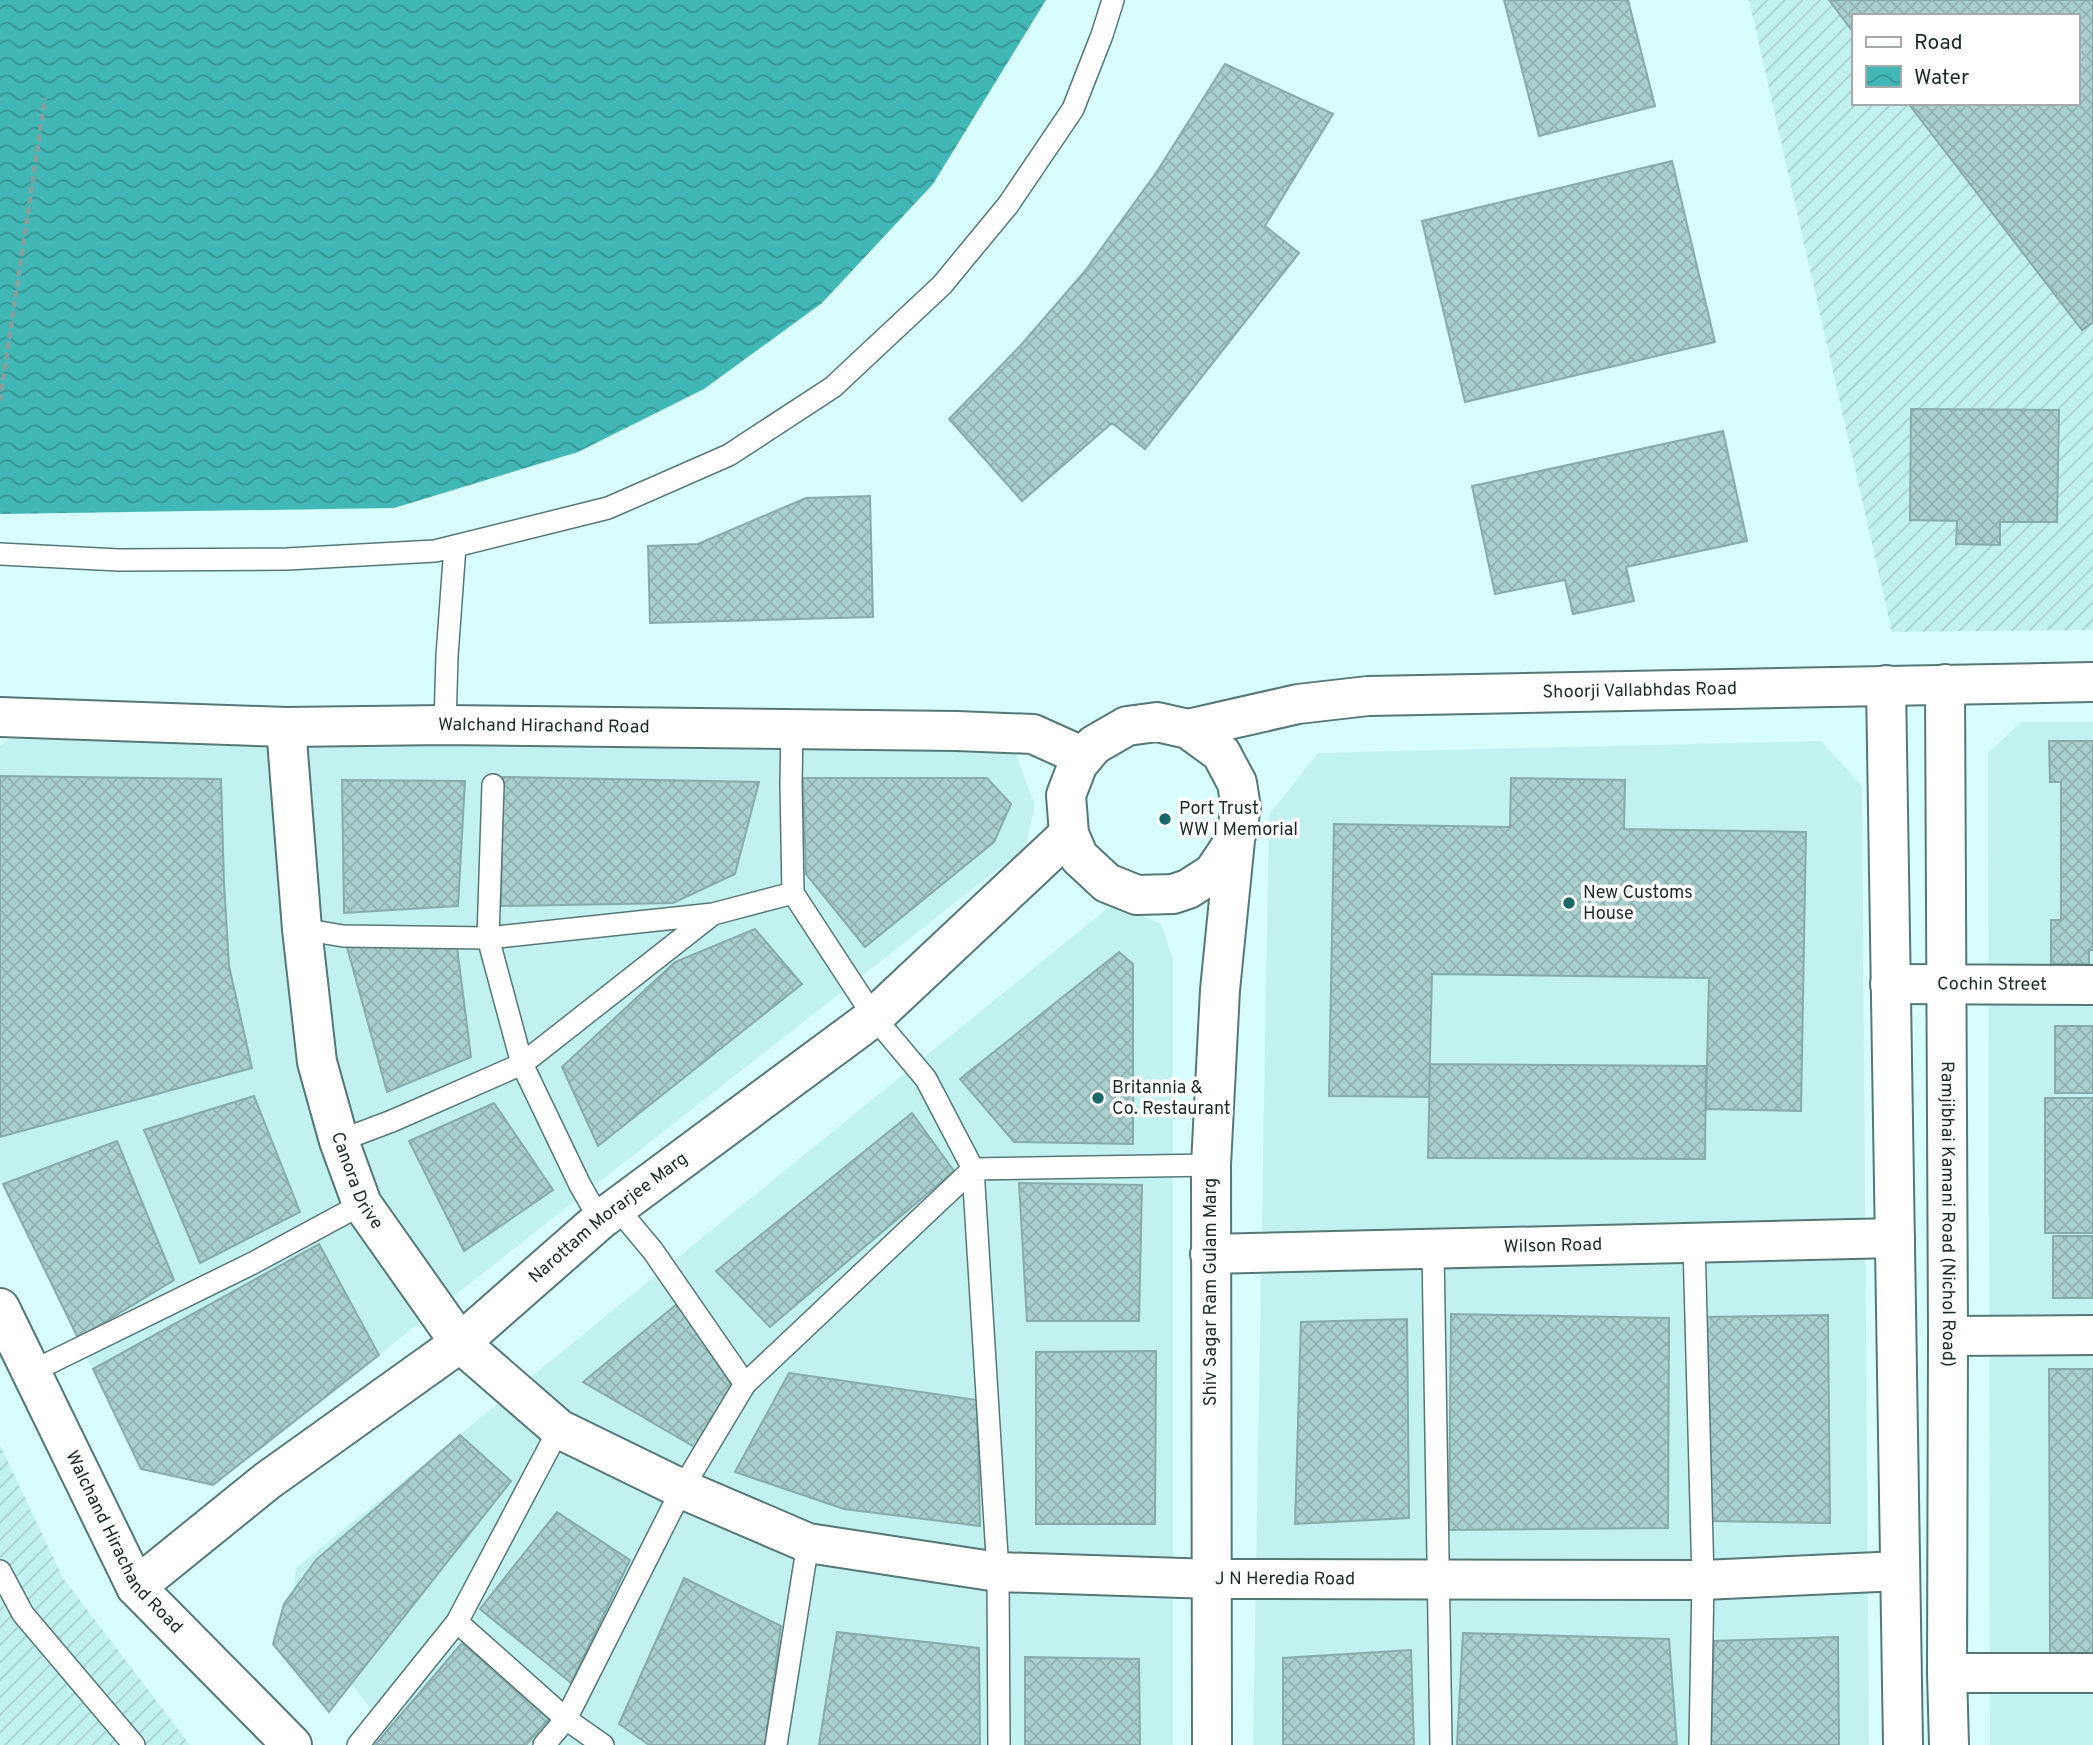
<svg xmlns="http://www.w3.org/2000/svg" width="2093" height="1745" viewBox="0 0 2093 1745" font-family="Overpass,sans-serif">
  <defs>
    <pattern id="industrial-furrows" width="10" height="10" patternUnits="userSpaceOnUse" patternTransform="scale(1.75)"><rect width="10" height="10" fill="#c2f2f0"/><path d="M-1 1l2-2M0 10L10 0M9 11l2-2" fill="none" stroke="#a6d0ce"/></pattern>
    <pattern id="water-waves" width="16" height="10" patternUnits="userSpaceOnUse" patternTransform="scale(1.75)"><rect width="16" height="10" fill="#41b7b6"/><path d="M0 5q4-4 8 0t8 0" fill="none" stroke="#369594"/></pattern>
    <pattern id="building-cross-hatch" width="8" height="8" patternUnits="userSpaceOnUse" patternTransform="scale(1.75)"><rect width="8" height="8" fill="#a9cfce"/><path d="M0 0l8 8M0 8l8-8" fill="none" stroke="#91b2b1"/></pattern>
  </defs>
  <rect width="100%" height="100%" fill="#d7fdfc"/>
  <path fill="#c2f2f0" d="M 2021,722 L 2093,722 L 2093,1745 L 1990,1745 L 1988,753 Z
    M 9,739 L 1014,750 L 1035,805 L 1025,848 L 213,1485 L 141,1469 L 0,1179 L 0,746 Z
    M 1821,741 L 1862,786 L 1869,1745 L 1253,1745 L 1269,815 L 1318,753 Z
    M 1114,903 L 1161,924 L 1173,960 L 1173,1745 L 400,1745 L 292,1610 L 296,1568 Z"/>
  <path fill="url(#industrial-furrows)" fill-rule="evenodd" d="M 1749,0 L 2093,0 L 2093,630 L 1892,632 ZM 1853,16 L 2077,16 L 2077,103 L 1853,103 Z
    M 0,1445 L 63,1578 L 190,1745 L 0,1745 Z"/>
  <path fill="url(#water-waves)" d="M 0,0 L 1046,0 L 933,184 L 822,303 L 704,389 L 578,452 L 394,508 L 0,514 Z"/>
  <path fill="url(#building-cross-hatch)" stroke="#86abaa" stroke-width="2" d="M 1504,0 L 1628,0 L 1655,106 L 1539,136 Z
    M 1829,0 L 2093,0 L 2093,322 L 2082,330 L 1908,103 L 2077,103 L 2077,16 L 1853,16 L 1853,32 Z
    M 1225,64 L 1333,114 L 1265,226 L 1299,253 L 1145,449 L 1112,423 L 1022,501 L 949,419 L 1021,345 L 1085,271 L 1156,173 Z
    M 1672,161 L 1715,342 L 1465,402 L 1422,221 Z
    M 1911,409 L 2059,410 L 2057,522 L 2000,522 L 2000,545 L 1956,544 L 1957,521 L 1910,520 Z
    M 1723,431 L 1747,541 L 1626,567 L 1634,601 L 1573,614 L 1565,580 L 1495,594 L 1472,486 Z
    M 870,496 L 873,617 L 650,623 L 648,546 L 698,544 L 806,498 Z
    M 2049,741 L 2093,741 L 2093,950 L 2089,950 L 2089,964 L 2051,964 L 2051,920 L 2061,920 L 2061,782 L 2050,782 Z
    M 0,776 L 221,779 L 224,883 L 229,966 L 252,1068 L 0,1137 Z
    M 503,777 L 759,782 L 735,874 L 673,903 L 501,906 Z
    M 803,778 L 987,778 L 1011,804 L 994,842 L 865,947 L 806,874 Z
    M 1511,778 L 1625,780 L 1624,829 L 1806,832 L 1801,1111 L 1706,1109 L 1709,978 L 1432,974 L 1429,1097 L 1329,1096 L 1334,824 L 1510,827 Z
    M 342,780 L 465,781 L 458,906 L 344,913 Z
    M 755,929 L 802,984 L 598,1146 L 562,1067 L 675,962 Z
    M 347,947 L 457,947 L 471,1057 L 387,1092 Z
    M 1119,952 L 1133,964 L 1133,1144 L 1014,1142 L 960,1079 Z
    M 2055,1026 L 2093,1026 L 2093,1093 L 2055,1093 Z
    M 1430,1064 L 1706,1066 L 1705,1159 L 1428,1158 Z
    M 254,1096 L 300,1212 L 200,1263 L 144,1130 Z
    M 2045,1098 L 2093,1098 L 2093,1233 L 2045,1233 Z
    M 494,1103 L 553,1190 L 464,1251 L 409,1141 Z
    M 912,1113 L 954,1171 L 770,1327 L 716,1271 Z
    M 117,1141 L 174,1280 L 78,1338 L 3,1184 Z
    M 1019,1183 L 1142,1185 L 1139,1321 L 1027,1321 Z
    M 2053,1236 L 2093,1236 L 2093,1298 L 2053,1298 Z
    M 319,1244 L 379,1355 L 213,1485 L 141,1469 L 93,1369 Z
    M 678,1303 L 732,1386 L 696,1448 L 583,1382 Z
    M 1451,1314 L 1669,1318 L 1668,1528 L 1449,1530 Z
    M 1828,1315 L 1830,1523 L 1709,1521 L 1706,1317 Z
    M 1407,1319 L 1409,1518 L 1295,1524 L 1301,1322 Z
    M 1156,1351 L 1155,1524 L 1036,1524 L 1036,1352 Z
    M 2049,1369 L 2093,1369 L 2093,1657 L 2050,1658 Z
    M 789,1373 L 977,1400 L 980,1526 L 844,1509 L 735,1472 Z
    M 460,1435 L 511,1481 L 329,1712 L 273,1644 L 284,1604 L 316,1560 Z
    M 557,1512 L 630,1560 L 571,1683 L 480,1609 Z
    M 684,1578 L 781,1626 L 765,1745 L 649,1745 L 619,1724 Z
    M 837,1632 L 979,1648 L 980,1745 L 819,1745 Z
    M 1463,1633 L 1669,1639 L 1677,1745 L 1457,1745 Z
    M 1838,1637 L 1839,1745 L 1711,1745 L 1714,1641 Z
    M 462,1643 L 549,1719 L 526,1745 L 375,1745 Z
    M 1411,1650 L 1414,1745 L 1283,1745 L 1283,1658 Z
    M 1025,1657 L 1139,1659 L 1140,1745 L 1025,1745 Z"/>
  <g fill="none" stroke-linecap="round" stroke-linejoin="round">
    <g stroke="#557877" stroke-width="24">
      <path id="lane" d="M 0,554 L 119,560 L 287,559 L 435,551 L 608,508 L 729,455 L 833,387 L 942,285 L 1008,205 L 1073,109 L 1102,35 L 1113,0
        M 445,725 L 447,656 L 455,546
        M 792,728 L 791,784 L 793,893 L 874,1017 L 926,1079 L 973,1169 L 998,1572 L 999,1745
        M 493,785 L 488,938 L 522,1064 L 580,1185 L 600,1220
        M 302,929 L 343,936 L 488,938 L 713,914 L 793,893
        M 339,1141 L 392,1121 L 522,1064 L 713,914
        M 618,1209 L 653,1251 L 745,1384 L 973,1169 L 1211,1165
        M 1694,1243 L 1703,1580 L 1700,1745
        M 1433,1249 L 1441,1745
        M 31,1372 L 253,1263 L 362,1204
        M 0,1571 L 23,1614 L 134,1745
        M 457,1622 L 566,1719 L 603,1745
        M 358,1745 L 457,1622 L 559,1429
        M 544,1745 L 566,1719 L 682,1489 L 745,1384
        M 776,1745 L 808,1543"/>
    </g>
    <g stroke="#557877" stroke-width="42">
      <g id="street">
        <path id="s1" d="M 286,727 L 302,929 L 317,1062 L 339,1141 L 362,1204 L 460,1343 L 559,1429 L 682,1489 L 808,1543 L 998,1572 L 1213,1579 L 1703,1580 L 1900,1571"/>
        <path id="s2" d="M 1890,984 L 2093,985"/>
        <path id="s3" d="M 1210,1254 L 1895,1238"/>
        <path d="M 1948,1336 L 2093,1335"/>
        <path id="s4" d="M 136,1587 L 267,1481 L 460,1343 L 600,1220 L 874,1017 L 1069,834"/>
        <path d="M 1947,1673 L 2093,1673"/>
      </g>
    </g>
    <g stroke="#557877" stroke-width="42">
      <g id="secondary">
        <path id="s5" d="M 1945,684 L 1948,1336 L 1947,1673 L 1949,1745"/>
        <path d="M 1886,685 L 1903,1745"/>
        <path id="s6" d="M 0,717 L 286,727 L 445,725 L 957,731 L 1033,734 L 1084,757"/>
        <path id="s7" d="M 1188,729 L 1298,704 L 1368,696 L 2093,682"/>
        <path id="s8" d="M 0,1308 L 136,1587 L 292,1745"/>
        <path d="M 1212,1745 L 1211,1165 L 1220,990 L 1235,840 L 1241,808 L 1237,783 L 1221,753 L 1188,729 L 1157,722 L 1127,726 L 1094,745 L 1078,764 L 1066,795 L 1069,834 L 1079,857 L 1107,883 L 1137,895 L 1173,894 L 1188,889 L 1213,873 L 1235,840"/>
      </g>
    </g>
    <path stroke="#84a09f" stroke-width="4.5" stroke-dasharray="7 3.5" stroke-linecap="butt" d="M 0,401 L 45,98"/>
    <use href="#lane" stroke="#fff" stroke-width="21"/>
    <use href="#street" stroke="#fff" stroke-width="38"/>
    <use href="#secondary" stroke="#fff" stroke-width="38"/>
  </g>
  <g fill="#1a6867" stroke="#fff" stroke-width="2.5">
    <circle cx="1165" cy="819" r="7"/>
    <circle cx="1569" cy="903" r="7"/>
    <circle cx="1098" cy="1098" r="7"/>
  </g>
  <g text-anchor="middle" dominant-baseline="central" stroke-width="7" stroke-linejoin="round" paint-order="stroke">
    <g font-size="18" fill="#1c2b2a" stroke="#fff">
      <text stroke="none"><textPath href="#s7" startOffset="455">Shoorji Vallabhdas Road</textPath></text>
      <text stroke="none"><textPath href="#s6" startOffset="544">Walchand Hirachand Road</textPath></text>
      <text stroke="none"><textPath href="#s2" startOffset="102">Cochin Street</textPath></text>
      <text stroke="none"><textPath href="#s1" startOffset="462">Canora Drive</textPath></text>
      <text stroke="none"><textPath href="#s5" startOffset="530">Ramjibhai Kamani Road (Nichol Road)</textPath></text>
      <text stroke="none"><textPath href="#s4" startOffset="600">Narottam Morarjee Marg</textPath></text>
      <text stroke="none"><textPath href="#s3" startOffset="343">Wilson Road</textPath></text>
      <text transform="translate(1211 1292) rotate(-90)">Shiv Sagar Ram Gulam Marg</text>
      <text stroke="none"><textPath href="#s8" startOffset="266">Walchand Hirachand Road</textPath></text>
      <text stroke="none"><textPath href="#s1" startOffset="1540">J N Heredia Road</textPath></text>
    </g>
    <g font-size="18" fill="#1c2b2a" stroke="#fff" text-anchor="start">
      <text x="1179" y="809">Port Trust<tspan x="1179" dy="21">WW I Memorial</tspan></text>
      <text x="1583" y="893">New Customs<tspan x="1583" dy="21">House</tspan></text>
      <text x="1112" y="1088">Britannia &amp;<tspan x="1112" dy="21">Co. Restaurant</tspan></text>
    </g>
  </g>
  <rect x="1852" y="14" width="228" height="91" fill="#ffffff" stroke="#a4aaaa" stroke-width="2"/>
  <rect x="1866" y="37" width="35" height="10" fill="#ffffff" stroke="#a4aaaa" stroke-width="2"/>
  <text x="1914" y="49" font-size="21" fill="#1c2b2a">Road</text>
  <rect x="1866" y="66" width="35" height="21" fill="url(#water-waves)" stroke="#a4aaaa" stroke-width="2"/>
  <text x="1914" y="84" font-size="21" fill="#1c2b2a">Water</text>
</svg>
